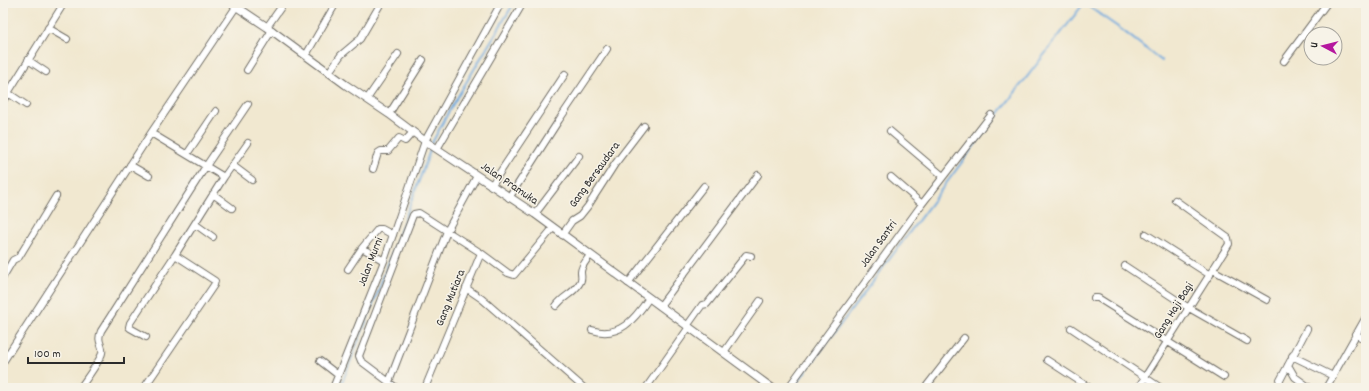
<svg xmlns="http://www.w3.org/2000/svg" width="1369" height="391" viewBox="0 0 1369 391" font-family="Dekko,sans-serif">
  <rect width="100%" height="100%" fill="#f7f3e8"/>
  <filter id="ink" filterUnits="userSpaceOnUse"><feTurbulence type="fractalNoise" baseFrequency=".025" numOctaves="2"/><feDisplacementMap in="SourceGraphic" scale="8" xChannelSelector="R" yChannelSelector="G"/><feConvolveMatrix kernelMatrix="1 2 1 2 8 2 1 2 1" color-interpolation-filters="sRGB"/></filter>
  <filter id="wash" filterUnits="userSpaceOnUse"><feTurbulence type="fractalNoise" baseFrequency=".012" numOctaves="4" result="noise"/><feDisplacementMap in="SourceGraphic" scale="16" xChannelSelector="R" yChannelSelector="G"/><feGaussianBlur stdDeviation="0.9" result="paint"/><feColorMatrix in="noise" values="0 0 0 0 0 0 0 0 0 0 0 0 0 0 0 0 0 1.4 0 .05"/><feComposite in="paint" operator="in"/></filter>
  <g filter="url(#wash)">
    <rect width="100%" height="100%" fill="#f1e8d0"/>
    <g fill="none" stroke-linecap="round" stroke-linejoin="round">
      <path stroke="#6ea9de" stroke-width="2" d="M 1085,4 L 1122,30 L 1162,61
        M 432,143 L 449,111 L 514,3
        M 340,388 L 377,294 L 431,148
        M 793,388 C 856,305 917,221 980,138 C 1014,93 1050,48 1084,3"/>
    </g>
  </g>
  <g filter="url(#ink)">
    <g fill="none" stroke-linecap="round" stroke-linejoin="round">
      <g stroke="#706d65" stroke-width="8">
        <path id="minor" d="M 267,27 L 284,3
          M 48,28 L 67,39
          M 306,55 L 336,3
          M 28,60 L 46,72
          M 1284,61 L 1327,3
          M 247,70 L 272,30
          M 329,72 L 341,55 L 360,39 L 381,3
          M 8,93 L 26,105
          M 367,99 L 398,54
          M 3,101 L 64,3
          M 389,114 L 423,60
          M 890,131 L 943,176
          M 151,133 L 224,177 L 248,143
          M 437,149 L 523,3
          M 187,154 L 216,111
          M 130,165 L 149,176
          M 232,165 L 252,180
          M 373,169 L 378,153 L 381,151 L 388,151 L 399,138 L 405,141 L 413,132
          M 891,177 L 922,204
          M 491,186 L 565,74
          M 213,194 L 232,208
          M 509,198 L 559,120 L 607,49
          M 535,214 L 579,156
          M 195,224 L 213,237
          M 1146,234 L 1210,275
          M 562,235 L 572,221 L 580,216 L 588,206 L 615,164 L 644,126
          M 362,248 L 378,229 L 382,229 L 393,235
          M 481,253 L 508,273 L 514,275 L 553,228
          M 1125,266 L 1189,308 L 1247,341
          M 348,269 L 362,248 L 384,261
          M 1213,270 L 1267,300
          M 3,277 L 13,260 L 19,257 L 56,196
          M 628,283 L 704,186
          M 466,288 L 482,299 L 584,388
          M 1094,298 L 1098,298 L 1224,377
          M 556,306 C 564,295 572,295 579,284 C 583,279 581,277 581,272 C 581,266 587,260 590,255
          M 660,306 L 758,175
          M 687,326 L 702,305 L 707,304 L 746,255 L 751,256
          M 1071,328 L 1161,388
          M 592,330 C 619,339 635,319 649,298
          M 1355,334 L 1366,340
          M 146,337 L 130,328 L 129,327 L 130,323 L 175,255 L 224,177
          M 724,352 L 760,301
          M 1292,356 L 1333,376
          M 1047,360 L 1090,388
          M 320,361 L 338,375
          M 3,362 L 151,133 L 236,7
          M 1288,365 L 1295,377 L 1310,388
          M 389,382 L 396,388
          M 80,388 C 85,381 101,359 102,353 C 104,345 96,343 101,331 L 206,166 L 248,104
          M 144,388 L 214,285 L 215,281 L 175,255
          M 333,388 L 384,261 L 425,141 L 501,3
          M 425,388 L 481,253 L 419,213 L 414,214 L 413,215 L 359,356 L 361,361 L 389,382 L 447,231 L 477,176
          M 646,388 L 689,327
          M 788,388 L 922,204 L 991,115
          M 925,388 L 964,338
          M 1138,388 L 1229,244 L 1228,238 L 1175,200
          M 1276,388 L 1307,329
          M 1326,388 L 1366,317"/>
      </g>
      <g stroke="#706d65" stroke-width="9">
        <path id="tertiary" d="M 231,3 L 267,27 L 346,85 L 389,114 L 425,141 L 535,214 L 772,388"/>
      </g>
      <use href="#minor" stroke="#fff" stroke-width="6"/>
      <use href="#tertiary" stroke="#fff" stroke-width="7"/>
    </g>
  </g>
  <g text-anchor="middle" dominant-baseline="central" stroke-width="3" stroke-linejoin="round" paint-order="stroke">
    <g font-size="12" fill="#2b2b2b" stroke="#f7f3e8">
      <text transform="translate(595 175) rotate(-54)">Gang Bersaudara</text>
      <text transform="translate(509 184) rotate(34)">Jalan Pramuka</text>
      <text transform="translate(879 244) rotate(-54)">Jalan Santri</text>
      <text transform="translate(371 262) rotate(-69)">Jalan Murni</text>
      <text transform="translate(451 298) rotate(-68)">Gang Mutiara</text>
      <text transform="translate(1174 311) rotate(-58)">Gang Haji Bagi</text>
    </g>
  </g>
  <rect width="1369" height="391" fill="none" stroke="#f7f3e8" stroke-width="16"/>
  <g transform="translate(1323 46) rotate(277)"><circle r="19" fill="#f7f3e8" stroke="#a5a39c"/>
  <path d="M0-3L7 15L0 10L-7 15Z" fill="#b5179e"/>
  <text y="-6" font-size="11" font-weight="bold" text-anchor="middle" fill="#2b2b2b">U</text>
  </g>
  <path d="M28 357v6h96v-6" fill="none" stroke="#2b2b2b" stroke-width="2"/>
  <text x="34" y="357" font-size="12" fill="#2b2b2b" stroke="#f7f3e8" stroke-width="3" paint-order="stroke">100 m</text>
</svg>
